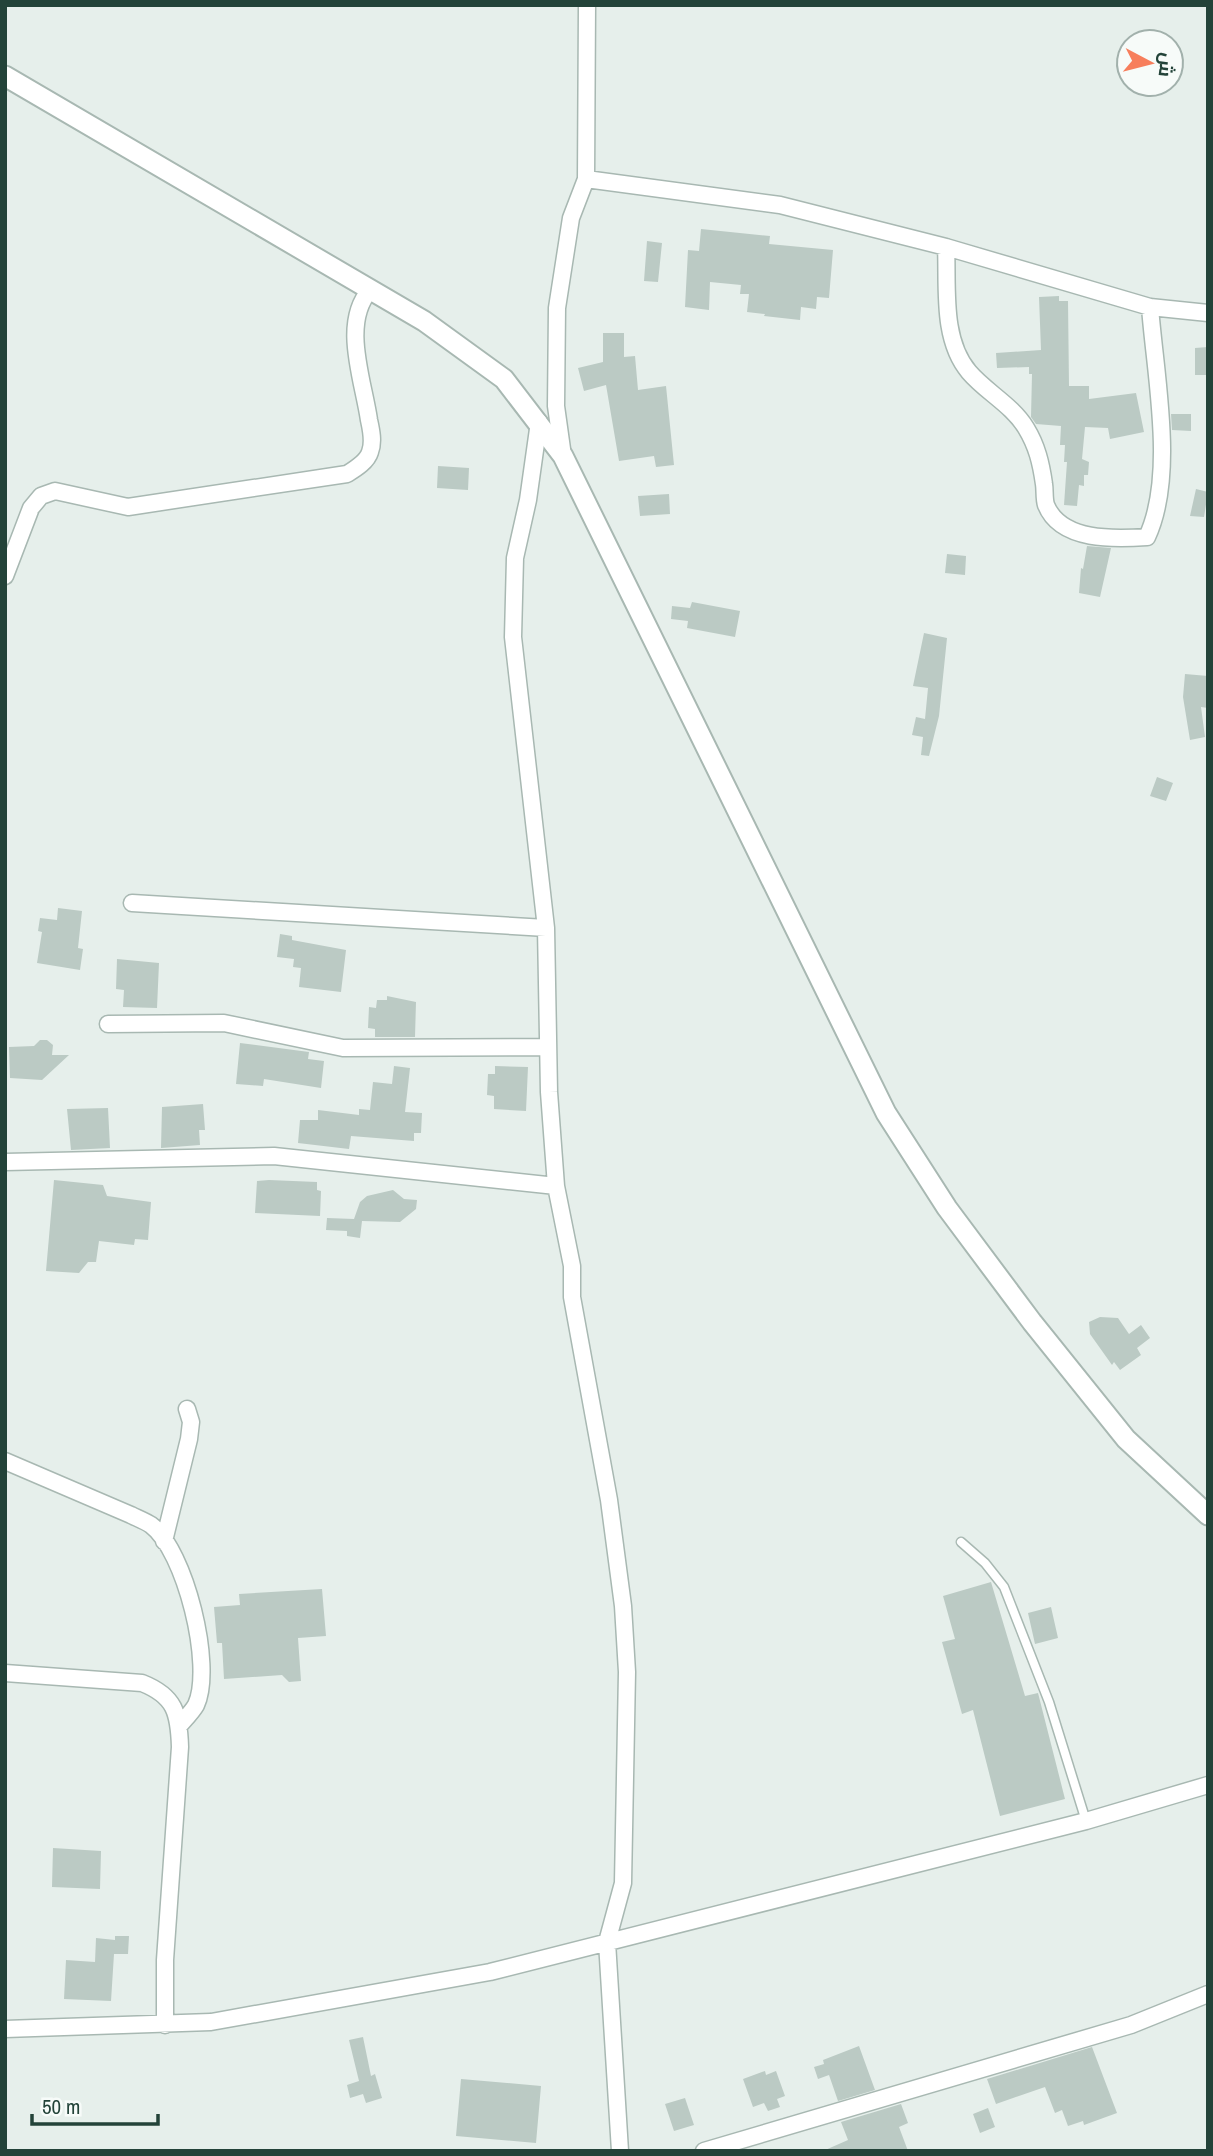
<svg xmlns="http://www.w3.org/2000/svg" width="1213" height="2156" viewBox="0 0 1213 2156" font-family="'Archivo Narrow',Cairo,sans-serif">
  <rect width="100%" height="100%" fill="#e6efeb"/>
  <path fill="#bbcac4" d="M 701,229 L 770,236 L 769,244 L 833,250 L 829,298 L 817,297 L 816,309 L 801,307 L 800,320 L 764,316 L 765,314 L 747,312 L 749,294 L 740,294 L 741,285 L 710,282 L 709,310 L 685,307 L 688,250 L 699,251 Z
    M 647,241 L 662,243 L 658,282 L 644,281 Z
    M 1059,296 L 1059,301 L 1068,301 L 1069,386 L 1089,386 L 1089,399 L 1136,393 L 1144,432 L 1110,439 L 1108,428 L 1085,427 L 1082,459 L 1089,462 L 1088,475 L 1084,475 L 1084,486 L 1079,485 L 1077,506 L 1064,505 L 1067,462 L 1064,462 L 1065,445 L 1060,445 L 1061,426 L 1036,424 L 1031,417 L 1032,374 L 1029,374 L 1029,367 L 997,368 L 996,353 L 1041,350 L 1039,297 Z
    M 603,333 L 624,333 L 624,357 L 635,356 L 638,390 L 666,386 L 674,465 L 656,467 L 654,456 L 619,461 L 606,385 L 584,391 L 578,368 L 603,362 Z
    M 1208,347 L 1208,375 L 1195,375 L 1195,348 Z
    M 1171,414 L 1191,414 L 1191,431 L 1172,430 Z
    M 438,466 L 469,468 L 468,490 L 437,488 Z
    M 1196,489 L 1208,492 L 1204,517 L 1190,516 Z
    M 669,494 L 670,514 L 640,516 L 638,496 Z
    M 1087,546 L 1111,548 L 1100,597 L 1079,593 L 1081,568 L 1083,569 Z
    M 947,554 L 966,556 L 965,575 L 945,573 Z
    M 692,602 L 740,611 L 735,637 L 687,628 L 688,621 L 671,619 L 672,606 L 690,608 Z
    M 924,633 L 947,638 L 939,716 L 929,756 L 921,755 L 923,737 L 912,735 L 916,717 L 925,719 L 928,688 L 913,686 Z
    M 1185,674 L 1208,676 L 1208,708 L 1201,707 L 1205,737 L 1190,740 L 1183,697 Z
    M 1157,777 L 1173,783 L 1166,801 L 1150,796 Z
    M 58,908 L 82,911 L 78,948 L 83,949 L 80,970 L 37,963 L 42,932 L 38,931 L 40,918 L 57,920 Z
    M 280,934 L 292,936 L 292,940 L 346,950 L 341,992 L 299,987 L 301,968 L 293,967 L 294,959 L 277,957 Z
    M 117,959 L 159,963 L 157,1008 L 123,1007 L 124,990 L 116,989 Z
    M 387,996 L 416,1002 L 415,1037 L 375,1037 L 375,1029 L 368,1028 L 369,1007 L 376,1008 L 377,1000 L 387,1000 Z
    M 40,1040 L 47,1040 L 53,1045 L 52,1055 L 69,1055 L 42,1080 L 10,1078 L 9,1047 L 34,1046 Z
    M 240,1043 L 309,1052 L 308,1059 L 324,1061 L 321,1088 L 264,1079 L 263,1086 L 236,1084 Z
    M 394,1066 L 410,1068 L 405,1112 L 422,1113 L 421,1133 L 414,1133 L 414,1141 L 351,1136 L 349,1149 L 298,1143 L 300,1120 L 318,1120 L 318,1110 L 359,1115 L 359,1109 L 370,1110 L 373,1082 L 392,1084 Z
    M 495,1066 L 528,1067 L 526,1111 L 494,1109 L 494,1096 L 487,1095 L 488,1074 L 495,1074 Z
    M 203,1104 L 205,1130 L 199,1130 L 200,1145 L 161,1148 L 162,1107 Z
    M 108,1108 L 110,1148 L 71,1150 L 67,1109 Z
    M 54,1180 L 103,1185 L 107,1196 L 151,1202 L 148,1240 L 135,1239 L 134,1245 L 99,1241 L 96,1262 L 88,1262 L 79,1273 L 46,1271 Z
    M 269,1180 L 317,1182 L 317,1190 L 321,1191 L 320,1216 L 255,1213 L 257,1181 Z
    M 393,1190 L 404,1199 L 417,1200 L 416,1209 L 400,1222 L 362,1221 L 360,1238 L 347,1236 L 347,1231 L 326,1230 L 327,1218 L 354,1219 L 360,1202 L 367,1196 Z
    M 1100,1317 L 1118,1318 L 1129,1334 L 1141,1325 L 1150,1338 L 1137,1348 L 1141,1355 L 1120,1370 L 1114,1362 L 1112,1365 L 1090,1334 L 1089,1322 Z
    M 991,1582 L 1025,1696 L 1038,1693 L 1065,1799 L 1000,1816 L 973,1710 L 962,1714 L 942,1642 L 955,1639 L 943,1596 Z
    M 322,1589 L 326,1636 L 298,1638 L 301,1681 L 289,1682 L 282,1675 L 224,1679 L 222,1643 L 217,1643 L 214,1607 L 240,1605 L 239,1594 Z
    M 1051,1607 L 1058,1638 L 1035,1644 L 1028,1613 Z
    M 53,1848 L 101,1851 L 100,1889 L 52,1887 Z
    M 115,1936 L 129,1936 L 128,1954 L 114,1954 L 111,2001 L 64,1999 L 66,1960 L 95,1962 L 96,1938 L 115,1940 Z
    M 363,2037 L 371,2076 L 375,2074 L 382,2098 L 366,2103 L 363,2094 L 350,2098 L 347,2085 L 359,2081 L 349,2040 Z
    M 859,2046 L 875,2090 L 838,2101 L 829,2075 L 818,2079 L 814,2067 L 824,2064 L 823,2060 Z
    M 1092,2047 L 1117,2113 L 1084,2125 L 1083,2121 L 1068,2126 L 1062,2110 L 1055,2113 L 1045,2087 L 996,2104 L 987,2079 Z
    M 765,2071 L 766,2075 L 776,2071 L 785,2096 L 777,2099 L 780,2107 L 768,2111 L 764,2103 L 753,2107 L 743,2079 Z
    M 461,2079 L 541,2086 L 536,2143 L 456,2136 Z
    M 685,2098 L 694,2125 L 674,2131 L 665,2104 Z
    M 901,2104 L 908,2123 L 899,2127 L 908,2151 L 823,2151 L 848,2140 L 841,2122 Z
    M 988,2108 L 995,2127 L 980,2133 L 973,2114 Z"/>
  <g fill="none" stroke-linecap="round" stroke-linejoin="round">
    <g stroke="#a8b8b2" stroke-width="11">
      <path id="service" d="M 961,1542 L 985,1563 L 1004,1587 L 1049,1702 L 1086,1821"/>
    </g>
    <g stroke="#a8b8b2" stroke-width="19">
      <path id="minor" d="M 586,179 L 780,205 L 946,247 L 1150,307 L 1208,313
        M 946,247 C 948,286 941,339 969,372 C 986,392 1012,405 1026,428 C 1037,446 1041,463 1044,484 C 1045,490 1044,499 1046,505 C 1061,542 1115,539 1147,537 C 1176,475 1155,375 1150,307
        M 539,422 L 528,500 L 515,558 L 513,637 L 546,928 L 549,1092 L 556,1186 L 572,1266 L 572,1297 L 609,1500 L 623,1606 L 627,1672 L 623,1883 L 607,1942 L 620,2151
        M 563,456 L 556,406 L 557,308 L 571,218 L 586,179 L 587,5
        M 5,576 L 31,508 L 41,496 L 55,491 L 128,507 L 347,474 C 355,469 367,462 370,452 C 374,442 371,429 369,420 C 363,379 341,323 370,290
        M 132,903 L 546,928
        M 108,1024 L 224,1023 L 343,1048 L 548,1047
        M 5,1162 L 274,1156 L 556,1186
        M 5,1461 L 131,1515 C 137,1518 145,1521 151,1525 C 185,1550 214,1666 196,1705 C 192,1712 184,1720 179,1726
        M 164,1541 L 189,1439 L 191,1422 L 187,1409
        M 5,1673 L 142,1683 C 175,1696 179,1713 180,1747 L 165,1960 L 165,2025
        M 5,2029 L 211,2022 L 490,1972 L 1086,1821 L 1208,1785
        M 704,2151 L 1131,2025 L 1208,1994"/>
    </g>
    <g stroke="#a8b8b2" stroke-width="23">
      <path id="tertiary" d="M 5,76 L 424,321 L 504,379 L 563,456 L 886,1113 L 947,1208 L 1032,1322 L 1126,1439 L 1208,1515"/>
    </g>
    <use href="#service" stroke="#fff" stroke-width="8"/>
    <use href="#minor" stroke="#fff" stroke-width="16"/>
    <use href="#tertiary" stroke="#fff" stroke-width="19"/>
  </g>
  <rect width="1213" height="2156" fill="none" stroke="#234339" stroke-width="14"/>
  <g transform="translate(1150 63) rotate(97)"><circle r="33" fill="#f7fbf9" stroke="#a2b1ac" stroke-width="2"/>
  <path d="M0-5L12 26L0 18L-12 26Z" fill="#f77e5c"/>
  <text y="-10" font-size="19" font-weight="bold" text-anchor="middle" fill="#234339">ش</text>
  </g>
  <path d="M32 2114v10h126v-10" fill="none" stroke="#234339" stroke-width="3.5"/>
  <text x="42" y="2114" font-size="21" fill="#234339" stroke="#f7fbf9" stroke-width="5" paint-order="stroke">50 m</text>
</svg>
